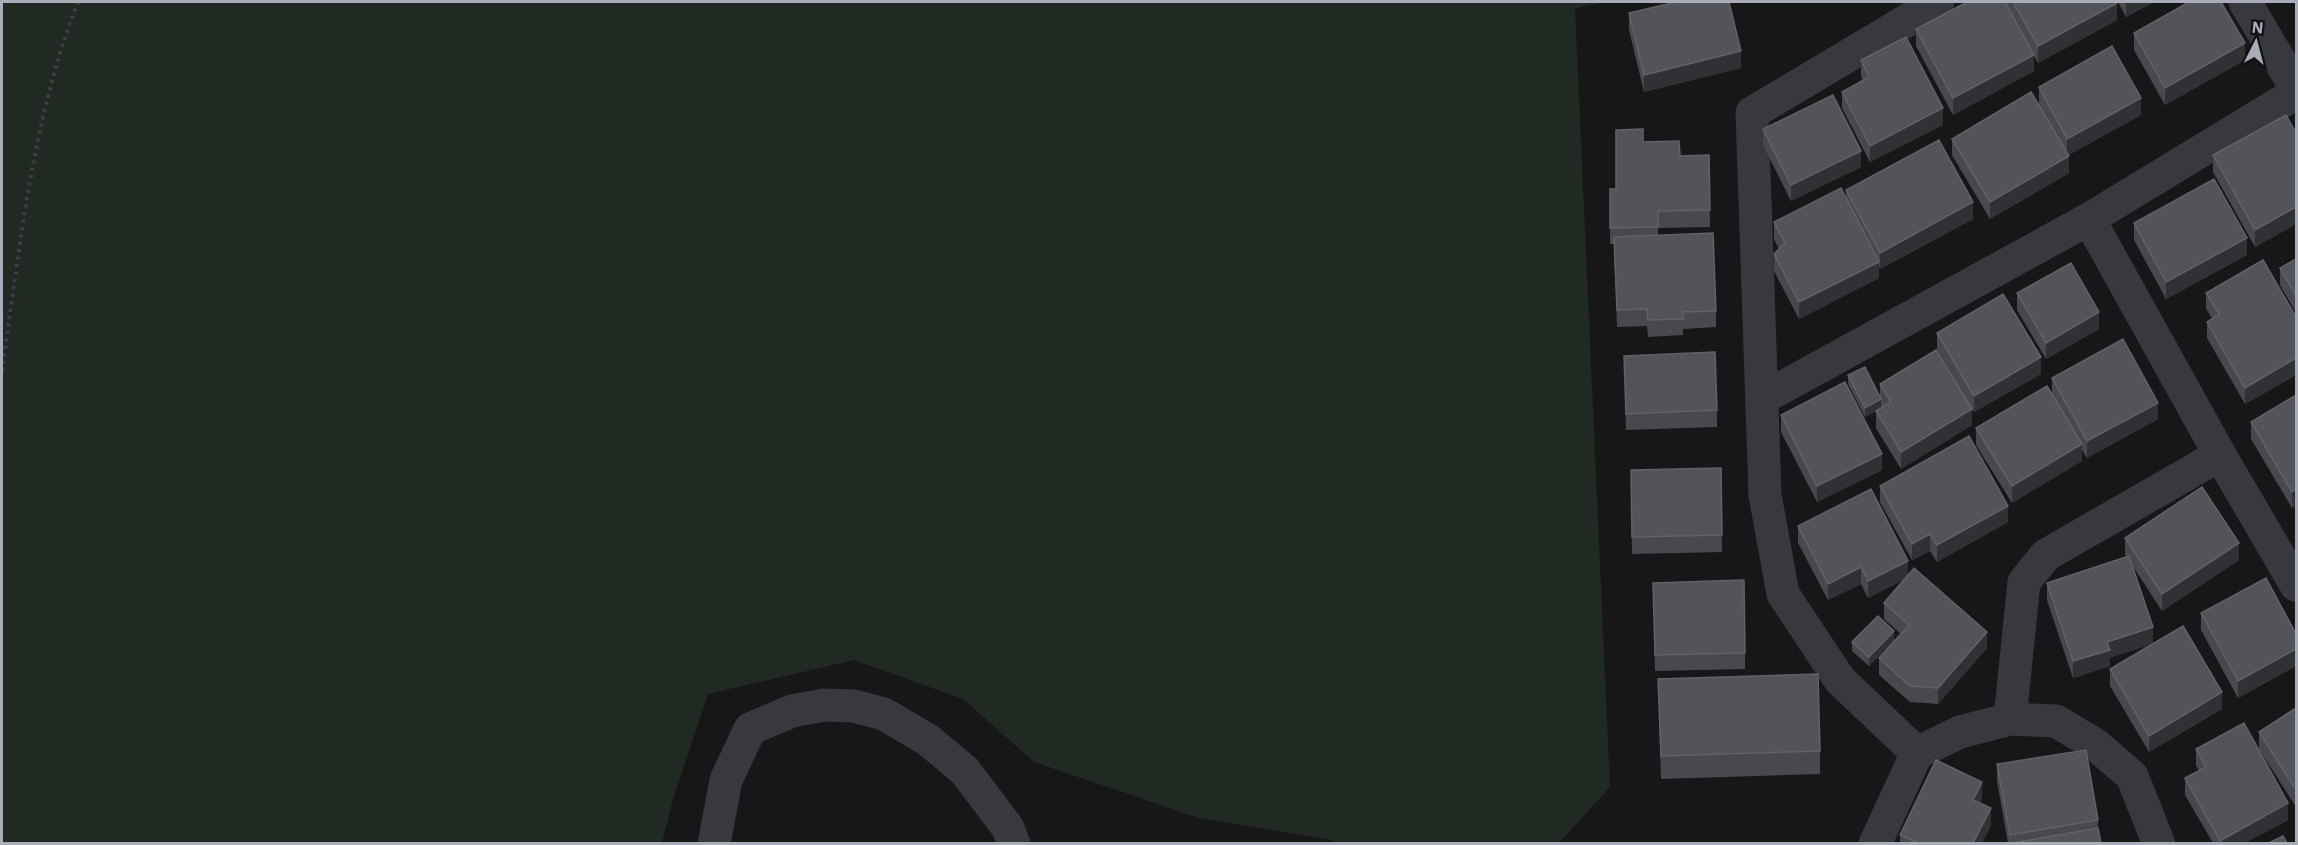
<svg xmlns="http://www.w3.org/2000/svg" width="2298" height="845" viewBox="0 0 2298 845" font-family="'IBM Plex Sans',sans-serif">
  <rect width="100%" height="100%" fill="#171719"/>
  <path fill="#212923" d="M 2,2 L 1601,2 L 1575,9 L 1610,787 L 1559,843 L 1341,843 L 1327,839 L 1199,818 L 1034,762 L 963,699 L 854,660 L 708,694 L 673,799 L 662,843 L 2,843 Z"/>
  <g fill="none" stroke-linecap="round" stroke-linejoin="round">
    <path stroke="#3e3f45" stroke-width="4" stroke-dasharray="3 4.5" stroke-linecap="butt" d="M 2,371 C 20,247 32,119 78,2"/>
    <path stroke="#38393e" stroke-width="33" d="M 2245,2 L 2296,88
      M 2089,219 L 2220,455 L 2296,585
      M 1763,398 L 2089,219 L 2296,93
      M 2010,719 L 2024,582 L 2046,555 L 2220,455
      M 1917,753 L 1840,680 L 1783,594 L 1765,495 L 1752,113 L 1938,2
      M 714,844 L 726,780 L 750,729 L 792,711 L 824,705 L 854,706 L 884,714 L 928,740 L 965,771 L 1008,828 L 1014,844
      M 1875,844 L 1917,753 L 1960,732 L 2010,719 L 2056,721 L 2096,745 L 2132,776 L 2159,844"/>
  </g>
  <path fill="#48494e" d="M 1967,2 L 2116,2 L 2117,20 L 2038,63 L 2034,56 L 2034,71 L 1953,115 L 1916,46 L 1916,29 Z
    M 2118,2 L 2154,2 L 2126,17 Z
    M 1629,13 L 1741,68 L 1644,92 L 1629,30 Z
    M 2134,33 L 2245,60 L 2165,105 L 2134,50 Z
    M 1861,60 L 1943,125 L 1870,162 L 1842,108 L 1842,92 L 1863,81 L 1861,77 Z
    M 2039,87 L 2141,115 L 2068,155 L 2069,173 L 1990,219 L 1952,155 L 1952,139 L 2039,104 Z
    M 1763,129 L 1861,167 L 1791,201 L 1763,145 Z
    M 2296,133 L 2296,224 L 2255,247 L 2213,172 L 2213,155 Z
    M 1643,142 L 1680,156 L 1709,155 L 1710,227 L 1658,228 L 1658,235 L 1716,311 L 1716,327 L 1683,329 L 1683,335 L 1648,337 L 1647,326 L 1617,327 L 1614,244 L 1610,244 L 1610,206 L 1616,189 Z
    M 1846,190 L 1973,219 L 1880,269 L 1879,266 L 1879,278 L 1799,319 L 1774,271 L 1774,254 L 1779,249 L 1774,239 L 1774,222 L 1846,198 Z
    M 2134,223 L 2247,255 L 2166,299 L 2134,240 Z
    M 2296,259 L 2296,313 L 2280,285 L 2280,268 Z
    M 2017,293 L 2099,329 L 2046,359 L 2017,310 Z
    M 2206,293 L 2296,317 L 2296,375 L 2245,404 L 2207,338 L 2207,322 L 2212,318 L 2206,309 Z
    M 1937,333 L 2041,374 L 1974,412 L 1972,409 L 1972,425 L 1901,469 L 1876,428 L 1876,411 L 1865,417 L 1848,384 L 1848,375 L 1880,397 L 1880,384 L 1966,399 L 1937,350 Z
    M 1624,356 L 1717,410 L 1717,427 L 1626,430 Z
    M 2052,378 L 2158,419 L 2087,458 L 2082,450 L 2082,461 L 2012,503 L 1976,445 L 1976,428 L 2052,393 Z
    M 2296,395 L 2296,506 L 2292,508 L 2251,439 L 2251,422 Z
    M 1781,415 L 1882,470 L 1817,502 L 1781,432 Z
    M 1721,468 L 1722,552 L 1632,554 L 1631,470 Z
    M 1880,486 L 2008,522 L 1937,562 L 1930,551 L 1912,560 L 1880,502 Z
    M 1798,526 L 1908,575 L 1987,648 L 1938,704 L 1910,702 L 1879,675 L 1879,658 L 1901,634 L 1884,619 L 1884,603 L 1903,580 L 1868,598 L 1861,584 L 1828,600 L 1798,543 Z
    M 2125,538 L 2239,560 L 2162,611 L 2132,565 L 2110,658 L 2110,666 L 2073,678 L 2047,600 L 2047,583 L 2127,557 L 2125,555 Z
    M 1653,583 L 1745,653 L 1745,669 L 1655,671 Z
    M 2201,613 L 2296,634 L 2296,666 L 2238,698 L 2201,630 Z
    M 1894,640 L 1869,666 L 1852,651 L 1852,642 Z
    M 2110,669 L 2222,709 L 2149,752 L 2110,686 Z
    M 1658,679 L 1820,751 L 1820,774 L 1661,779 Z
    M 2296,708 L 2296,807 L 2259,749 L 2259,732 Z
    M 2196,749 L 2288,820 L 2245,843 L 2213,843 L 2185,795 L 2185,778 L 2199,771 L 2196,765 Z
    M 1997,764 L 2098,820 L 2098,832 L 2101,843 L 2008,843 L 1997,781 Z
    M 1982,798 L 1980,803 L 1991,825 L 1982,843 L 1900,843 L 1900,835 Z"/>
  <path fill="#303134" d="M 2126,2 L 2154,2 L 2126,17 Z
    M 2117,3 L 2117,20 L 2038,63 L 2038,46 Z
    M 2245,43 L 2245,60 L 2165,105 L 2165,88 Z
    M 1741,51 L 1741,68 L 1644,92 L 1644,75 Z
    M 2034,55 L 2034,71 L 1953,115 L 1953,98 Z
    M 2141,98 L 2141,115 L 2067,156 L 2067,139 Z
    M 1943,108 L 1943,125 L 1870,162 L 1870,146 Z
    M 1861,151 L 1861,167 L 1791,201 L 1791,185 Z
    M 2069,156 L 2069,173 L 1990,219 L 1990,202 Z
    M 1973,202 L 1973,219 L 1880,269 L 1880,253 Z
    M 2296,207 L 2296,224 L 2255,247 L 2255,230 Z
    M 2247,238 L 2247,255 L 2166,299 L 2166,282 Z
    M 1879,262 L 1879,278 L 1799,319 L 1799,302 Z
    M 2099,312 L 2099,329 L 2046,359 L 2046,343 Z
    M 2041,357 L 2041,374 L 1974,412 L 1974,396 Z
    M 2296,358 L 2296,375 L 2245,404 L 2245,388 Z
    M 1881,399 L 1881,408 L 1865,417 L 1865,408 Z
    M 2158,403 L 2158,419 L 2087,458 L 2087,441 Z
    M 1972,409 L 1972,425 L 1901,469 L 1901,452 Z
    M 2082,444 L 2082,461 L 2012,503 L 2012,486 Z
    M 1882,454 L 1882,470 L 1817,502 L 1817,486 Z
    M 2296,489 L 2296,506 L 2292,508 L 2292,492 Z
    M 2008,506 L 2008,522 L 1937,562 L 1937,545 Z
    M 1930,534 L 1930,551 L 1912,560 L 1912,544 Z
    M 2239,543 L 2239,560 L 2162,611 L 2162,594 Z
    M 1908,561 L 1908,578 L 1868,598 L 1868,581 Z
    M 1861,567 L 1861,584 L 1828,600 L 1828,584 Z
    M 2153,627 L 2153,644 L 2110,658 L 2110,666 L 2073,678 L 2073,661 L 2107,642 Z
    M 1894,631 L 1894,640 L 1869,666 L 1869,657 Z
    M 1987,632 L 1987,648 L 1938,704 L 1938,688 Z
    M 2296,649 L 2296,666 L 2238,698 L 2238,681 Z
    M 2222,692 L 2222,709 L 2149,752 L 2149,736 Z
    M 1982,782 L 1982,798 L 1973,816 L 1973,800 Z
    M 2288,803 L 2288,820 L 2245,843 L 2220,843 L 2220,841 Z
    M 1991,808 L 1991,825 L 1982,843 L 1973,843 Z"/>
  <path fill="#53545a" stroke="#606268" stroke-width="1.5" d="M 1676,2 L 1729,2 L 1741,51 L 1644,75 L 1629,13 Z
    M 1967,2 L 2005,2 L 2034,55 L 1953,98 L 1916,29 Z
    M 2013,2 L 2116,2 L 2117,3 L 2038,46 Z
    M 2189,2 L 2221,2 L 2245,43 L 2165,88 L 2134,33 Z
    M 1906,37 L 1943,108 L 1870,146 L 1842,92 L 1869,77 L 1861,60 Z
    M 2112,46 L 2141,98 L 2067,139 L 2039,87 Z
    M 2031,92 L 2069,156 L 1990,202 L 1952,139 Z
    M 1833,95 L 1861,151 L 1791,185 L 1763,129 Z
    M 2286,115 L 2296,133 L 2296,207 L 2255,230 L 2213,155 Z
    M 1643,129 L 1643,142 L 1679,141 L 1680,156 L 1709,155 L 1710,210 L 1658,211 L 1658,227 L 1610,228 L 1610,189 L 1616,189 L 1616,130 Z
    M 1939,140 L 1973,202 L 1880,253 L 1846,190 Z
    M 2214,179 L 2247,238 L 2166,282 L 2134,223 Z
    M 1841,188 L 1879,262 L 1799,302 L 1774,254 L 1785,243 L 1774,222 Z
    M 1713,233 L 1716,311 L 1683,312 L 1683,319 L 1648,320 L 1647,309 L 1617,310 L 1614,237 Z
    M 2296,259 L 2296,296 L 2280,268 Z
    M 2263,260 L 2296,317 L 2296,358 L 2245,388 L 2207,322 L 2219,314 L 2206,293 Z
    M 2071,263 L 2099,312 L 2046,343 L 2017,293 Z
    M 2003,294 L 2041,357 L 1974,396 L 1937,333 Z
    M 2123,339 L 2158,403 L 2087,441 L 2052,378 Z
    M 1936,350 L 1972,409 L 1901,452 L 1876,411 L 1891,402 L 1880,384 Z
    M 1715,352 L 1717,410 L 1626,414 L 1624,356 Z
    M 1865,367 L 1881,399 L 1865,408 L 1848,375 Z
    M 1845,382 L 1882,454 L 1817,486 L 1781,415 Z
    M 2047,386 L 2082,444 L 2012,486 L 1976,428 Z
    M 2296,395 L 2296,489 L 2292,492 L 2251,422 Z
    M 1969,436 L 2008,506 L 1937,545 L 1930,534 L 1912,544 L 1880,486 Z
    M 1721,468 L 1722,535 L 1632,537 L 1631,470 Z
    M 2202,487 L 2239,543 L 2162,594 L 2125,538 Z
    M 1871,489 L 1908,561 L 1868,581 L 1861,567 L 1828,584 L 1798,526 Z
    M 2129,556 L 2153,627 L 2107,642 L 2110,650 L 2073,661 L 2047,583 Z
    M 1914,568 L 1987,632 L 1938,688 L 1910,686 L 1879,658 L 1909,625 L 1884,603 Z
    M 2266,578 L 2296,634 L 2296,649 L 2238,681 L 2201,613 Z
    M 1744,580 L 1745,653 L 1655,655 L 1653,583 Z
    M 1878,616 L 1894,631 L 1869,657 L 1852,642 Z
    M 2183,626 L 2222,692 L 2149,736 L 2110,669 Z
    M 1818,674 L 1820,751 L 1661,756 L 1658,679 Z
    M 2296,708 L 2296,790 L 2259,732 Z
    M 2244,723 L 2288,803 L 2220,841 L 2185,778 L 2206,767 L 2196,749 Z
    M 2086,750 L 2098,820 L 2010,835 L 1997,764 Z
    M 1936,760 L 1982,782 L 1973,800 L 1991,808 L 1973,843 L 1918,843 L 1900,835 Z
    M 2098,828 L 2101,843 L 2012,843 Z
    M 2283,836 L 2287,843 L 2269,843 Z"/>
  <rect width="2298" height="845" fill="none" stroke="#a9adb9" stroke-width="6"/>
  <g transform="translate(2256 42) rotate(6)" stroke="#121214" stroke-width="4.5" paint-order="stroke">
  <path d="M0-4.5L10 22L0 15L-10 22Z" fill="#a9adb9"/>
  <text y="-9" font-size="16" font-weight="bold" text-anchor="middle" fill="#a9adb9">N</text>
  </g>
</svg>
